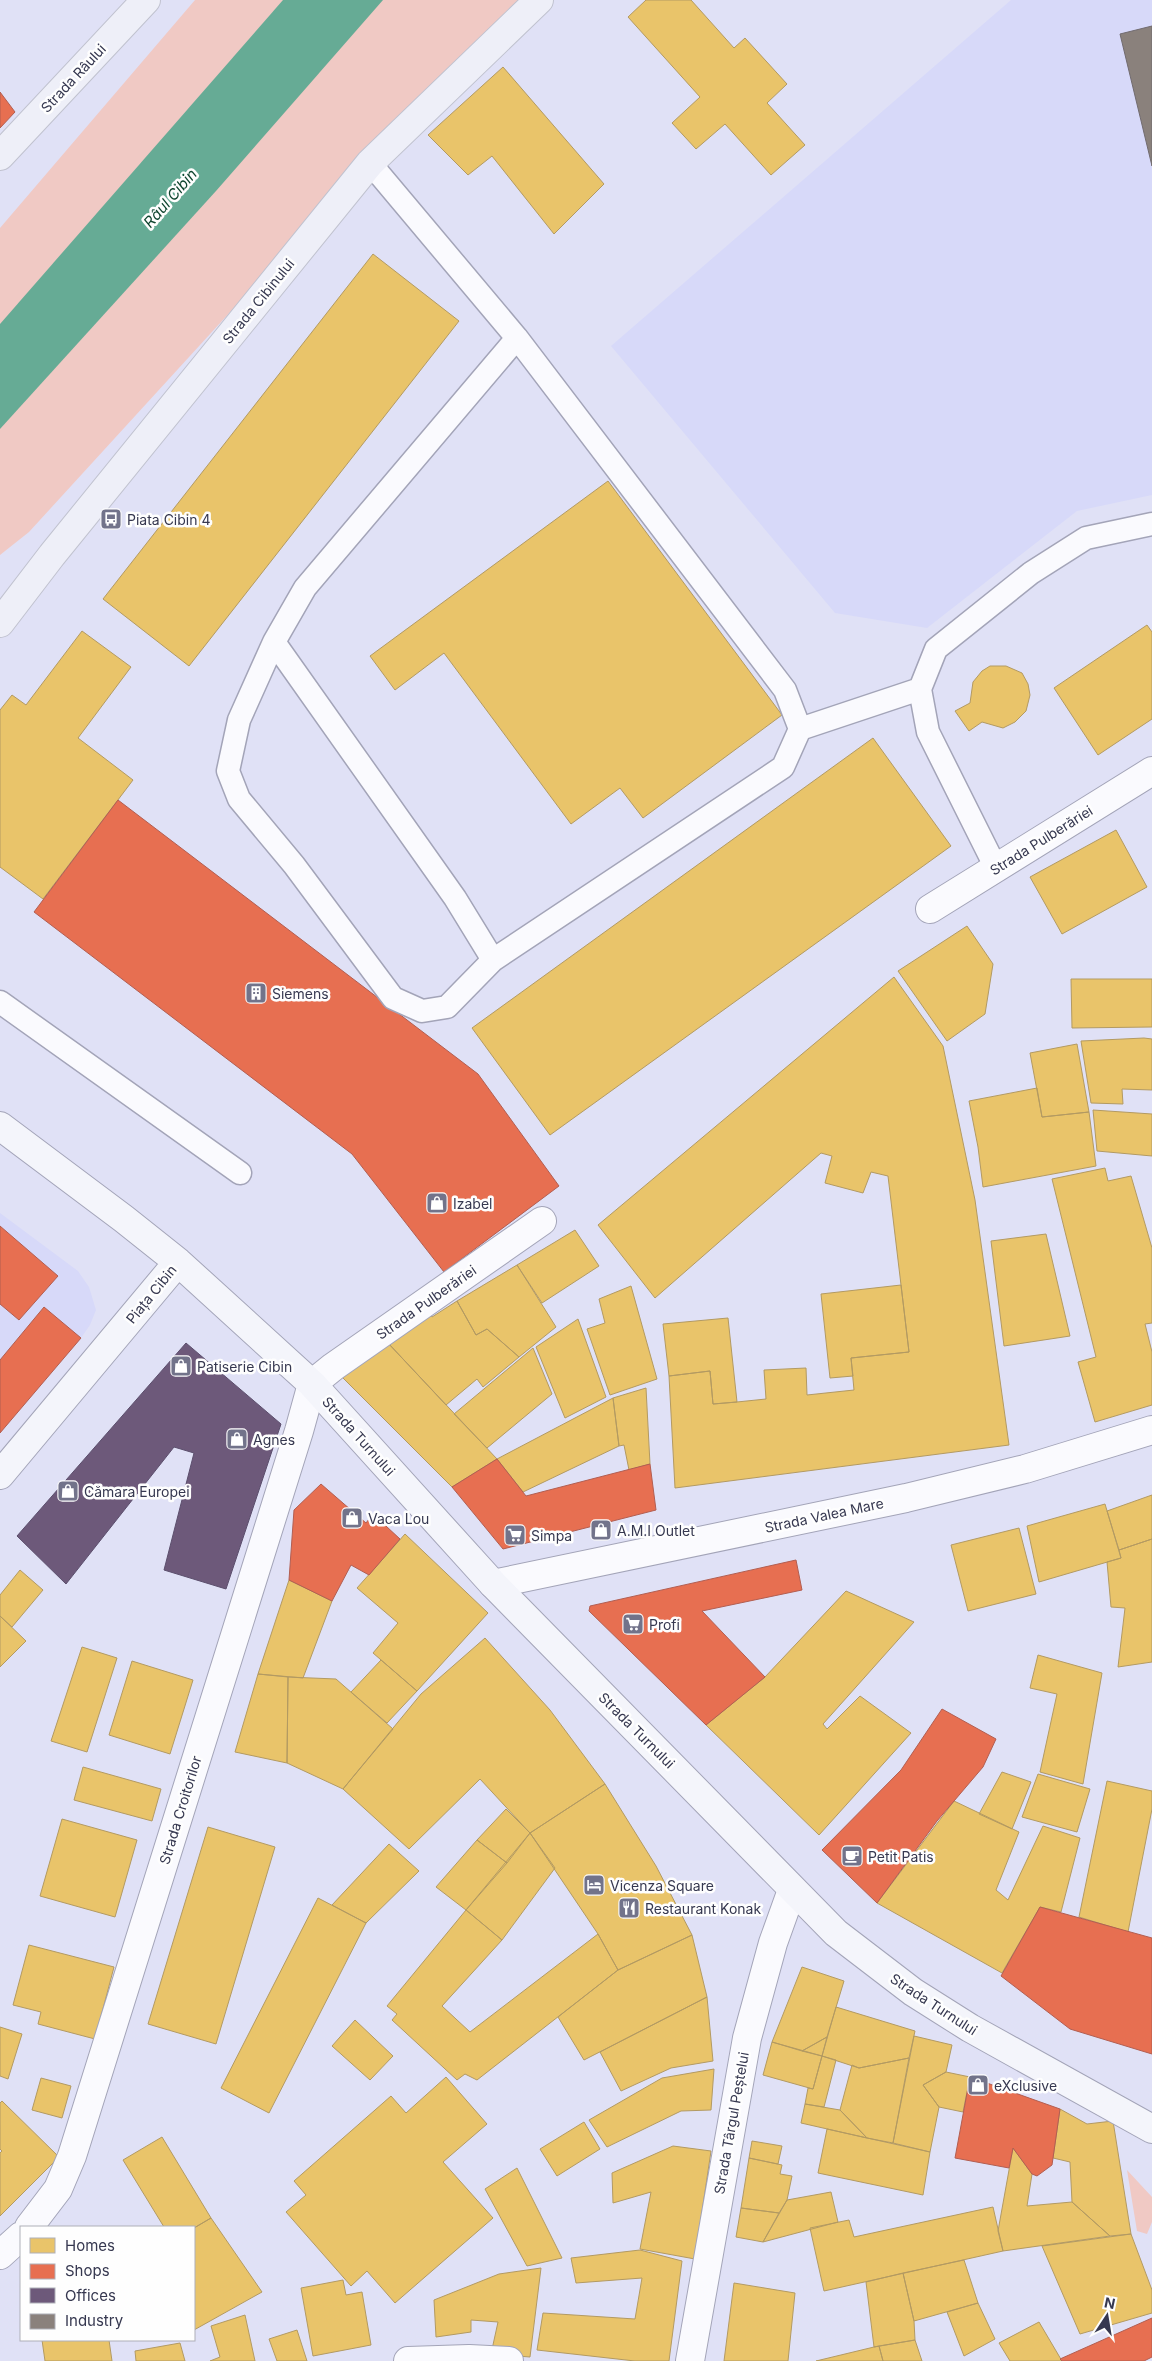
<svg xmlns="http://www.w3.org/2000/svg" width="1152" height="2361" viewBox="0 0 1152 2361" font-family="Inter,sans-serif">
  <rect width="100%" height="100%" fill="#e0e1f6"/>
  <path fill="#d7d9f9" d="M 1011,0 L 1152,0 L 1152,495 L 1077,511 L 927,628 L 835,613 L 611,346 Z
    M 0,1213 L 78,1271 L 89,1287 L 96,1310 L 90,1325 L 81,1338 L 0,1433 Z"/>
  <path fill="#f0c9c4" d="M 195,0 L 539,0 L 372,157 L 29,532 L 0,555 L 0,228 Z
    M 1127,2170 L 1152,2197 L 1152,2222 L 1147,2234 L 1137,2231 Z"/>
  <path fill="#66ab95" d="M 283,0 L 383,0 L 216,191 L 0,429 L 0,324 Z"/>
  <path fill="#e9c46a" stroke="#b39a62" d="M 646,0 L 691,0 L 734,48 L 745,38 L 787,84 L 767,103 L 805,145 L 771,175 L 725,124 L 696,149 L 672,123 L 700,97 L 628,17 Z
    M 503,67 L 604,184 L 554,234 L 492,156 L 468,175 L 428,135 Z
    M 373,254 L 459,321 L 189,666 L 103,599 Z
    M 608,481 L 782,715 L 643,818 L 620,788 L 571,824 L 444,653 L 395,690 L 370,656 Z
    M 1147,625 L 1152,632 L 1152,719 L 1098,755 L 1054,688 Z
    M 82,631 L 131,667 L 78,738 L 133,780 L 43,899 L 0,867 L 0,710 L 12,695 L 26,705 Z
    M 990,666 L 1006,666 L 1022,673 L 1028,684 L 1030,695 L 1026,711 L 1015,722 L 1003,728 L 982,722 L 969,731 L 955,711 L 970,703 L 973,682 L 982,671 Z
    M 873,738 L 951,846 L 550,1135 L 472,1028 Z
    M 1116,830 L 1147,887 L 1062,934 L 1030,877 Z
    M 967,926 L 993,964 L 985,1014 L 947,1041 L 898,971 Z
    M 894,977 L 943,1046 L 975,1200 L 1009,1445 L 675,1488 L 669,1376 L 710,1371 L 713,1404 L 737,1402 L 766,1399 L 764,1370 L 806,1368 L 807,1395 L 854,1390 L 851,1358 L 909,1352 L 888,1176 L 871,1172 L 863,1193 L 825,1183 L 832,1156 L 821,1153 L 655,1298 L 598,1225 Z
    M 1071,979 L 1152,979 L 1152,1027 L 1072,1028 Z
    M 1144,1038 L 1152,1039 L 1152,1090 L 1122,1089 L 1123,1104 L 1091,1103 L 1081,1041 Z
    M 1077,1044 L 1089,1112 L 1042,1117 L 1030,1053 Z
    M 1037,1088 L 1042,1117 L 1089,1112 L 1096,1166 L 983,1187 L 978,1147 L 969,1101 Z
    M 1093,1110 L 1152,1114 L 1152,1156 L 1097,1151 Z
    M 1105,1168 L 1108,1181 L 1131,1176 L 1152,1248 L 1152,1323 L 1145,1324 L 1152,1352 L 1152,1405 L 1095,1422 L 1078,1362 L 1096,1357 L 1052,1179 Z
    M 575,1230 L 599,1266 L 542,1303 L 517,1265 Z
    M 1046,1234 L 1070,1336 L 1004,1346 L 991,1241 Z
    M 517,1265 L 556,1327 L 519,1357 L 487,1329 L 476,1335 L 457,1301 Z
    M 901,1285 L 909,1352 L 851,1358 L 853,1376 L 830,1378 L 821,1294 Z
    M 631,1286 L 657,1379 L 610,1395 L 587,1329 L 605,1323 L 599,1299 Z
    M 457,1301 L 476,1335 L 487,1329 L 519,1357 L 483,1387 L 477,1379 L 446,1405 L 388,1343 L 428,1312 L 432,1317 Z
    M 728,1318 L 737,1402 L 713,1404 L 710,1371 L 669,1376 L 663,1324 Z
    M 578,1319 L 606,1397 L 565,1418 L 536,1347 Z
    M 388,1343 L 497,1459 L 452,1487 L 342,1377 Z
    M 533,1348 L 552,1394 L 487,1448 L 454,1414 Z
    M 646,1388 L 650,1464 L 629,1470 L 624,1445 L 619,1446 L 613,1398 Z
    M 613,1398 L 619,1446 L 523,1492 L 497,1459 Z
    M 1152,1495 L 1152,1539 L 1119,1550 L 1107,1511 Z
    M 1105,1504 L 1121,1558 L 1039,1582 L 1027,1526 Z
    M 1019,1528 L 1036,1594 L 968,1611 L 951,1545 Z
    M 405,1534 L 488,1613 L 417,1691 L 373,1653 L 398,1623 L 357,1588 Z
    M 1152,1539 L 1152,1662 L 1118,1667 L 1125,1608 L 1111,1607 L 1107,1562 L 1121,1558 L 1119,1550 Z
    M 20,1570 L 43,1590 L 12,1627 L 0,1616 L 0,1595 Z
    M 289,1580 L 332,1601 L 303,1678 L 258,1674 Z
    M 846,1591 L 914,1622 L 823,1724 L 827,1729 L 860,1696 L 911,1733 L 819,1835 L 706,1725 L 765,1677 Z
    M 0,1616 L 26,1641 L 0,1667 Z
    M 485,1638 L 550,1710 L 605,1784 L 530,1833 L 480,1779 L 409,1849 L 343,1789 L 421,1694 Z
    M 82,1647 L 117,1658 L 87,1752 L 51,1741 Z
    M 1038,1655 L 1102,1673 L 1083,1784 L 1040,1772 L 1057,1694 L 1030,1688 Z
    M 381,1660 L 417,1691 L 387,1723 L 351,1692 Z
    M 132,1661 L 193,1680 L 170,1754 L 109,1735 Z
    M 258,1674 L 288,1677 L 287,1763 L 235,1752 Z
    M 288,1677 L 336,1679 L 393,1729 L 343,1789 L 287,1763 Z
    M 83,1767 L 161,1789 L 152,1821 L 74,1800 Z
    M 1002,1772 L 1031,1782 L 1012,1829 L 979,1814 Z
    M 1038,1774 L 1090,1789 L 1077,1832 L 1022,1817 Z
    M 1107,1781 L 1152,1791 L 1152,1809 L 1128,1932 L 1079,1917 Z
    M 605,1784 L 656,1866 L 692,1935 L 618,1970 L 598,1934 L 530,1833 Z
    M 954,1801 L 1019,1832 L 996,1890 L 1008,1900 L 1043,1826 L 1080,1838 L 1061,1912 L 1040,1907 L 1002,1973 L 877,1903 Z
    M 506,1809 L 530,1833 L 507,1863 L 477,1840 Z
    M 62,1819 L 137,1840 L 115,1917 L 40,1896 Z
    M 208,1827 L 275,1847 L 216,2044 L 148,2024 Z
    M 530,1833 L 555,1868 L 502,1940 L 466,1910 Z
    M 477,1840 L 507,1863 L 466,1910 L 436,1887 Z
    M 389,1844 L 419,1871 L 366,1923 L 332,1905 Z
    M 318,1898 L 366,1923 L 269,2113 L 221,2088 Z
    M 466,1910 L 502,1940 L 442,2006 L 470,2032 L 598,1934 L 618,1970 L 477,2080 L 465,2074 L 457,2080 L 392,2020 L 397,2014 L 387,2006 Z
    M 692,1935 L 707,1997 L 584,2060 L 558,2017 L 618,1970 Z
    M 29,1945 L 114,1967 L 95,2039 L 38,2024 L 41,2012 L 13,2005 Z
    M 802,1967 L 844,1981 L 827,2037 L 802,2051 L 772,2042 Z
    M 707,1997 L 713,2061 L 671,2068 L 621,2091 L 600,2052 Z
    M 836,2007 L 915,2031 L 909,2058 L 859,2068 L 822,2056 Z
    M 355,2020 L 393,2056 L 370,2080 L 332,2046 Z
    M 0,2027 L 22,2034 L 8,2079 L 0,2076 Z
    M 914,2036 L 952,2045 L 946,2072 L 923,2085 L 939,2107 L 930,2152 L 893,2143 Z
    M 827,2037 L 822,2056 L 802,2051 Z
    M 772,2042 L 822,2056 L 813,2089 L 763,2075 Z
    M 822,2056 L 836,2060 L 824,2107 L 805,2104 L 808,2088 L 813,2089 Z
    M 909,2058 L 893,2143 L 867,2138 L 840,2110 L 852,2065 L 859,2068 Z
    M 714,2069 L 711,2110 L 681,2111 L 607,2147 L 589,2120 L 662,2078 Z
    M 946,2072 L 970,2077 L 963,2112 L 939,2107 L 923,2085 Z
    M 446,2077 L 487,2124 L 443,2162 L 493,2218 L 395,2303 L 367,2271 L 351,2286 L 286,2212 L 306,2195 L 294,2181 L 391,2096 L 406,2113 Z
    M 41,2078 L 71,2086 L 62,2118 L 32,2110 Z
    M 2,2101 L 59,2157 L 0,2216 L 0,2153 L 2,2151 L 0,2149 L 0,2103 Z
    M 805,2104 L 840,2110 L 867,2138 L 801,2123 Z
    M 1060,2109 L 1087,2124 L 1113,2121 L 1131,2234 L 1110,2236 L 1072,2202 L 1070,2162 L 1053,2158 Z
    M 584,2122 L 600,2149 L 557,2176 L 540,2149 Z
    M 827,2129 L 930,2152 L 923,2195 L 818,2173 Z
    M 162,2137 L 211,2218 L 194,2228 L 164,2227 L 123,2160 Z
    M 752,2141 L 782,2146 L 778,2164 L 749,2158 Z
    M 673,2146 L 711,2151 L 695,2259 L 640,2249 L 651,2192 L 613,2203 L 612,2173 Z
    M 1013,2148 L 1032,2174 L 1027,2206 L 1072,2202 L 1110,2236 L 1003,2251 L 998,2231 Z
    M 749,2158 L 782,2165 L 780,2174 L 792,2176 L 787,2200 L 779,2213 L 741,2208 Z
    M 517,2168 L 562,2258 L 527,2266 L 485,2189 Z
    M 831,2192 L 838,2222 L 763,2242 L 787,2200 Z
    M 993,2207 L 1003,2251 L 824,2291 L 810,2228 L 849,2220 L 854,2237 Z
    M 741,2208 L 779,2213 L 763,2242 L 736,2237 Z
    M 211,2218 L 262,2292 L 194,2330 L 194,2228 Z
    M 1131,2234 L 1152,2290 L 1152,2313 L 1080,2334 L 1042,2246 Z
    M 640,2250 L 682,2261 L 669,2361 L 635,2361 L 537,2350 L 543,2313 L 635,2319 L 642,2278 L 576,2283 L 571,2258 Z
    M 964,2260 L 978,2303 L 914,2321 L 903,2273 Z
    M 541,2268 L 530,2357 L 491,2354 L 498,2322 L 471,2320 L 471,2332 L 436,2337 L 434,2300 L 499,2274 Z
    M 903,2273 L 914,2321 L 915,2340 L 874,2347 L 866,2282 Z
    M 343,2280 L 346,2295 L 362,2292 L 371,2345 L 313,2356 L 301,2288 Z
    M 734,2283 L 795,2293 L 788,2361 L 724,2361 Z
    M 978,2303 L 995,2339 L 964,2356 L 947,2312 Z
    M 245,2315 L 255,2361 L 210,2361 L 220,2357 L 211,2326 Z
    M 1039,2322 L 1062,2361 L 1010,2361 L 999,2343 Z
    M 297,2330 L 307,2361 L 277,2361 L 269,2339 Z
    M 42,2340 L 109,2340 L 112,2361 L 45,2361 Z
    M 915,2340 L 922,2361 L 883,2361 L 879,2346 Z
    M 180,2343 L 185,2361 L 136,2361 L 135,2351 Z
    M 879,2346 L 883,2361 L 816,2361 L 874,2347 Z"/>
  <path fill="#e76f51" stroke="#b25e51" d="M 0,92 L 15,112 L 0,128 Z
    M 118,800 L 478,1074 L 559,1186 L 444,1272 L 352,1154 L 34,912 Z
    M 0,1226 L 58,1276 L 19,1320 L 0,1304 Z
    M 44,1307 L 81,1338 L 0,1433 L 0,1360 Z
    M 497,1459 L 526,1496 L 650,1464 L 656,1510 L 503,1549 L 452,1487 Z
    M 321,1484 L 366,1523 L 373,1514 L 400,1539 L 369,1575 L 351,1565 L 332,1601 L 289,1580 L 294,1510 Z
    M 796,1560 L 802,1590 L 702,1611 L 765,1677 L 706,1725 L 589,1611 L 590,1606 Z
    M 942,1709 L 996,1739 L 983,1767 L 937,1821 L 877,1903 L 822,1850 L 901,1770 Z
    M 1040,1907 L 1152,1938 L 1152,2054 L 1070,2029 L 1001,1976 Z
    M 970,2077 L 1060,2109 L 1052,2165 L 1037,2176 L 1032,2174 L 1013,2148 L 1009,2168 L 955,2158 Z
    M 1152,2318 L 1152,2357 L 1144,2361 L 1062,2361 L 1060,2359 Z"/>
  <path fill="#6d597a" stroke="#5c4f6d" d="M 186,1343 L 281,1424 L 226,1589 L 164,1570 L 194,1453 L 174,1447 L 66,1584 L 17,1536 Z"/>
  <path fill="#8a817c" stroke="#716b6f" d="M 1152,26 L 1152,166 L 1120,34 Z"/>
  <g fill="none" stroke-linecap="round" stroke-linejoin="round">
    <g stroke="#a3a4b8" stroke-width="25">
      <path id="lane" d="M 370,163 L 517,338 L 785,690 L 800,729 L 783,767 L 493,960 L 455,898 L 274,642 L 305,588 L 517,338
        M 274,642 L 239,720 L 228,771 L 239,799 L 294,865 L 393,998 L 422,1011 L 447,1007 L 493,960
        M 800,729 L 920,689
        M 996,868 L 928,732 L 920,689 L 936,649 L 1031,573 L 1086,538 L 1152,524
        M 0,1002 L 240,1173"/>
    </g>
    <g stroke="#a3a4b8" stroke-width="30">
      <path id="street" d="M 930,909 L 1152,771
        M 493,1584 L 906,1498 L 1025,1469 L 1152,1430
        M 29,2227 L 58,2189 L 72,2156 L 299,1431 L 312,1384 L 333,1367 L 542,1221
        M 0,2255 L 21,2236
        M 408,2361 L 469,2359 L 509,2361
        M 690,2361 L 747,2038 L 773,1943 L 792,1890"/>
    </g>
    <g stroke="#a3a4b8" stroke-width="30">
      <path id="secondary" d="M 0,1126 L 124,1219 L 178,1262 L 312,1384 L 493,1584 L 836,1933 L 913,1992 L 970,2028 L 1152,2129
        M 0,1475 L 178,1262"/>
    </g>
    <g stroke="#c0c2cf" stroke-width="30">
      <path id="primary" d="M 0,156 L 146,0
        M 0,623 L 52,555 L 370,163 L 539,0"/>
    </g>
    <use href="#lane" stroke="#fafafe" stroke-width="22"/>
    <use href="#street" stroke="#fafafe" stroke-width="28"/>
    <use href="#secondary" stroke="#f4f5fb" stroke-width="28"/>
    <use href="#primary" stroke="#eeeff8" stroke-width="28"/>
  </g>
  <defs>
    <g id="bus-square" transform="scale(1.125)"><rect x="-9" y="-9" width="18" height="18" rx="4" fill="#72738a" stroke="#fefefe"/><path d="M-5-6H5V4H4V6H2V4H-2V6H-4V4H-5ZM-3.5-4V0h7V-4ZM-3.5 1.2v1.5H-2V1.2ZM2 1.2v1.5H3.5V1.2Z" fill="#fff"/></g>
    <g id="building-square" transform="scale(1.125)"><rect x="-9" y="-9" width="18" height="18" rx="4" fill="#72738a" stroke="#fefefe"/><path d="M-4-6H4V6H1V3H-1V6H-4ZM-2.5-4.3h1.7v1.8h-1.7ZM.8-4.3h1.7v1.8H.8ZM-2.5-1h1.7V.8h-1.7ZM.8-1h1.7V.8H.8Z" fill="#fff"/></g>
    <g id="shop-square" transform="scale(1.125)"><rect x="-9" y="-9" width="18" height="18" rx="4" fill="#72738a" stroke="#fefefe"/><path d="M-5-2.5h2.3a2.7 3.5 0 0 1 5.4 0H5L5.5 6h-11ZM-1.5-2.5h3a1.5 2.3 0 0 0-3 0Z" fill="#fff"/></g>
    <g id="supermarket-square" transform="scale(1.125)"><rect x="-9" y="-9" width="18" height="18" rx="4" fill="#72738a" stroke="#fefefe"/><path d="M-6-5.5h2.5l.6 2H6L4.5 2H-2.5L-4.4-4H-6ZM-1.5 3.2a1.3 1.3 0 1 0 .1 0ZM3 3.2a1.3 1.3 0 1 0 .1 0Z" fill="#fff"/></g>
    <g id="cafe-square" transform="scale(1.125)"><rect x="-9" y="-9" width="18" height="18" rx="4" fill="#72738a" stroke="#fefefe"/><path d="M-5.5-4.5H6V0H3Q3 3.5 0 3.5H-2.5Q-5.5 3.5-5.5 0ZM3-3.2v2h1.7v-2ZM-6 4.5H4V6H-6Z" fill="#fff"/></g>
    <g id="hotel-square" transform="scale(1.125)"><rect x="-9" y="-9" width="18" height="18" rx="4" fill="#72738a" stroke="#fefefe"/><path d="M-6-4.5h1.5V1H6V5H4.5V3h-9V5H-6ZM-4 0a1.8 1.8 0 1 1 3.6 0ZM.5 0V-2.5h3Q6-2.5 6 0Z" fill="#fff"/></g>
    <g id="restaurant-square" transform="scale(1.125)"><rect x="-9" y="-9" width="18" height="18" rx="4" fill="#72738a" stroke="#fefefe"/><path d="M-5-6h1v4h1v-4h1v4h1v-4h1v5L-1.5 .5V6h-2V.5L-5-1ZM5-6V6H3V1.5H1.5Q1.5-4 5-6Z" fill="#fff"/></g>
  </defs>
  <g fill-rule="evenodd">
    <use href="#bus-square" x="111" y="519"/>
    <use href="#building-square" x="256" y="993"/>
    <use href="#shop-square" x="437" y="1203"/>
    <use href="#shop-square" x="181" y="1366"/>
    <use href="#shop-square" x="237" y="1439"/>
    <use href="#shop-square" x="68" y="1491"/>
    <use href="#shop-square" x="352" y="1518"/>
    <use href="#shop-square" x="601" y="1530"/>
    <use href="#supermarket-square" x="515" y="1535"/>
    <use href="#supermarket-square" x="633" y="1624"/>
    <use href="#cafe-square" x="852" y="1856"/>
    <use href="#hotel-square" x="594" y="1885"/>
    <use href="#restaurant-square" x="629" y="1908"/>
    <use href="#shop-square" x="978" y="2085"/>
  </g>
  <g text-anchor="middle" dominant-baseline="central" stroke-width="5" stroke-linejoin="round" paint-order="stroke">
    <g font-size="14" fill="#363850" stroke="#fefefe">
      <text transform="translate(73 78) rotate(-47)">Strada Râului</text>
      <text transform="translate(258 301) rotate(-51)">Strada Cibinului</text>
      <text transform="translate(1041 840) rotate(-32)">Strada Pulberăriei</text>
      <text transform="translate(151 1294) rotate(-51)">Piața Cibin</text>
      <text transform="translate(426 1302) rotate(-35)">Strada Pulberăriei</text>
      <text transform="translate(359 1436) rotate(48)">Strada Turnului</text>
      <text transform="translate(824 1515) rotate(-12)">Strada Valea Mare</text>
      <text transform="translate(637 1730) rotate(45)">Strada Turnului</text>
      <text transform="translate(180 1810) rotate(-73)">Strada Croitorilor</text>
      <text transform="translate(934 2004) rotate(33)">Strada Turnului</text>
      <text transform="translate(731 2123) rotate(-80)">Strada Târgul Peștelui</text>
    </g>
    <g font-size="14" fill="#363850" stroke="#fefefe" text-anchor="start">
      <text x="127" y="519">Piata Cibin 4</text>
      <text x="272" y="993">Siemens</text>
      <text x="453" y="1203">Izabel</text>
      <text x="197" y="1366">Patiserie Cibin</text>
      <text x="253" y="1439">Agnes</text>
      <text x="84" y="1491">Cămara Europei</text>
      <text x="368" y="1518">Vaca Lou</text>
      <text x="617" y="1530">A.M.I Outlet</text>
      <text x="531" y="1535">Simpa</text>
      <text x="649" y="1624">Profi</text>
      <text x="868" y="1856">Petit Patis</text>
      <text x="610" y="1885">Vicenza Square</text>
      <text x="645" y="1908">Restaurant Konak</text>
      <text x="994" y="2085">eXclusive</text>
    </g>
    <g font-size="15" font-style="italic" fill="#0f452f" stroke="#fefefe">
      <text transform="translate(170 198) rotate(-49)">Râul Cibin</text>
    </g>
  </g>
  <rect x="20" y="2226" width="175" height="115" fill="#fefefe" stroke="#aeafb8"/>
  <rect x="30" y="2238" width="25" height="15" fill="#e9c46a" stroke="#aeafb8"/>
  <text x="65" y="2251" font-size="15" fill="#363850">Homes</text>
  <rect x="30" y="2264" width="25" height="15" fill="#e76f51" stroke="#aeafb8"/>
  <text x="65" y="2276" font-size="15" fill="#363850">Shops</text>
  <rect x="30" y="2288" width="25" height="15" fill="#6d597a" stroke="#aeafb8"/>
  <text x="65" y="2301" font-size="15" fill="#363850">Offices</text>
  <rect x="30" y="2314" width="25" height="15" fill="#8a817c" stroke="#aeafb8"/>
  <text x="65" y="2326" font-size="15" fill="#363850">Industry</text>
  <g transform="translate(1107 2316) rotate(12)" stroke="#fefefe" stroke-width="4" paint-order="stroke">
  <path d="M0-4L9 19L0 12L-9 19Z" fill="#363850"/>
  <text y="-8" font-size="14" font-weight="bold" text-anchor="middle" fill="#363850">N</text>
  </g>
</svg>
